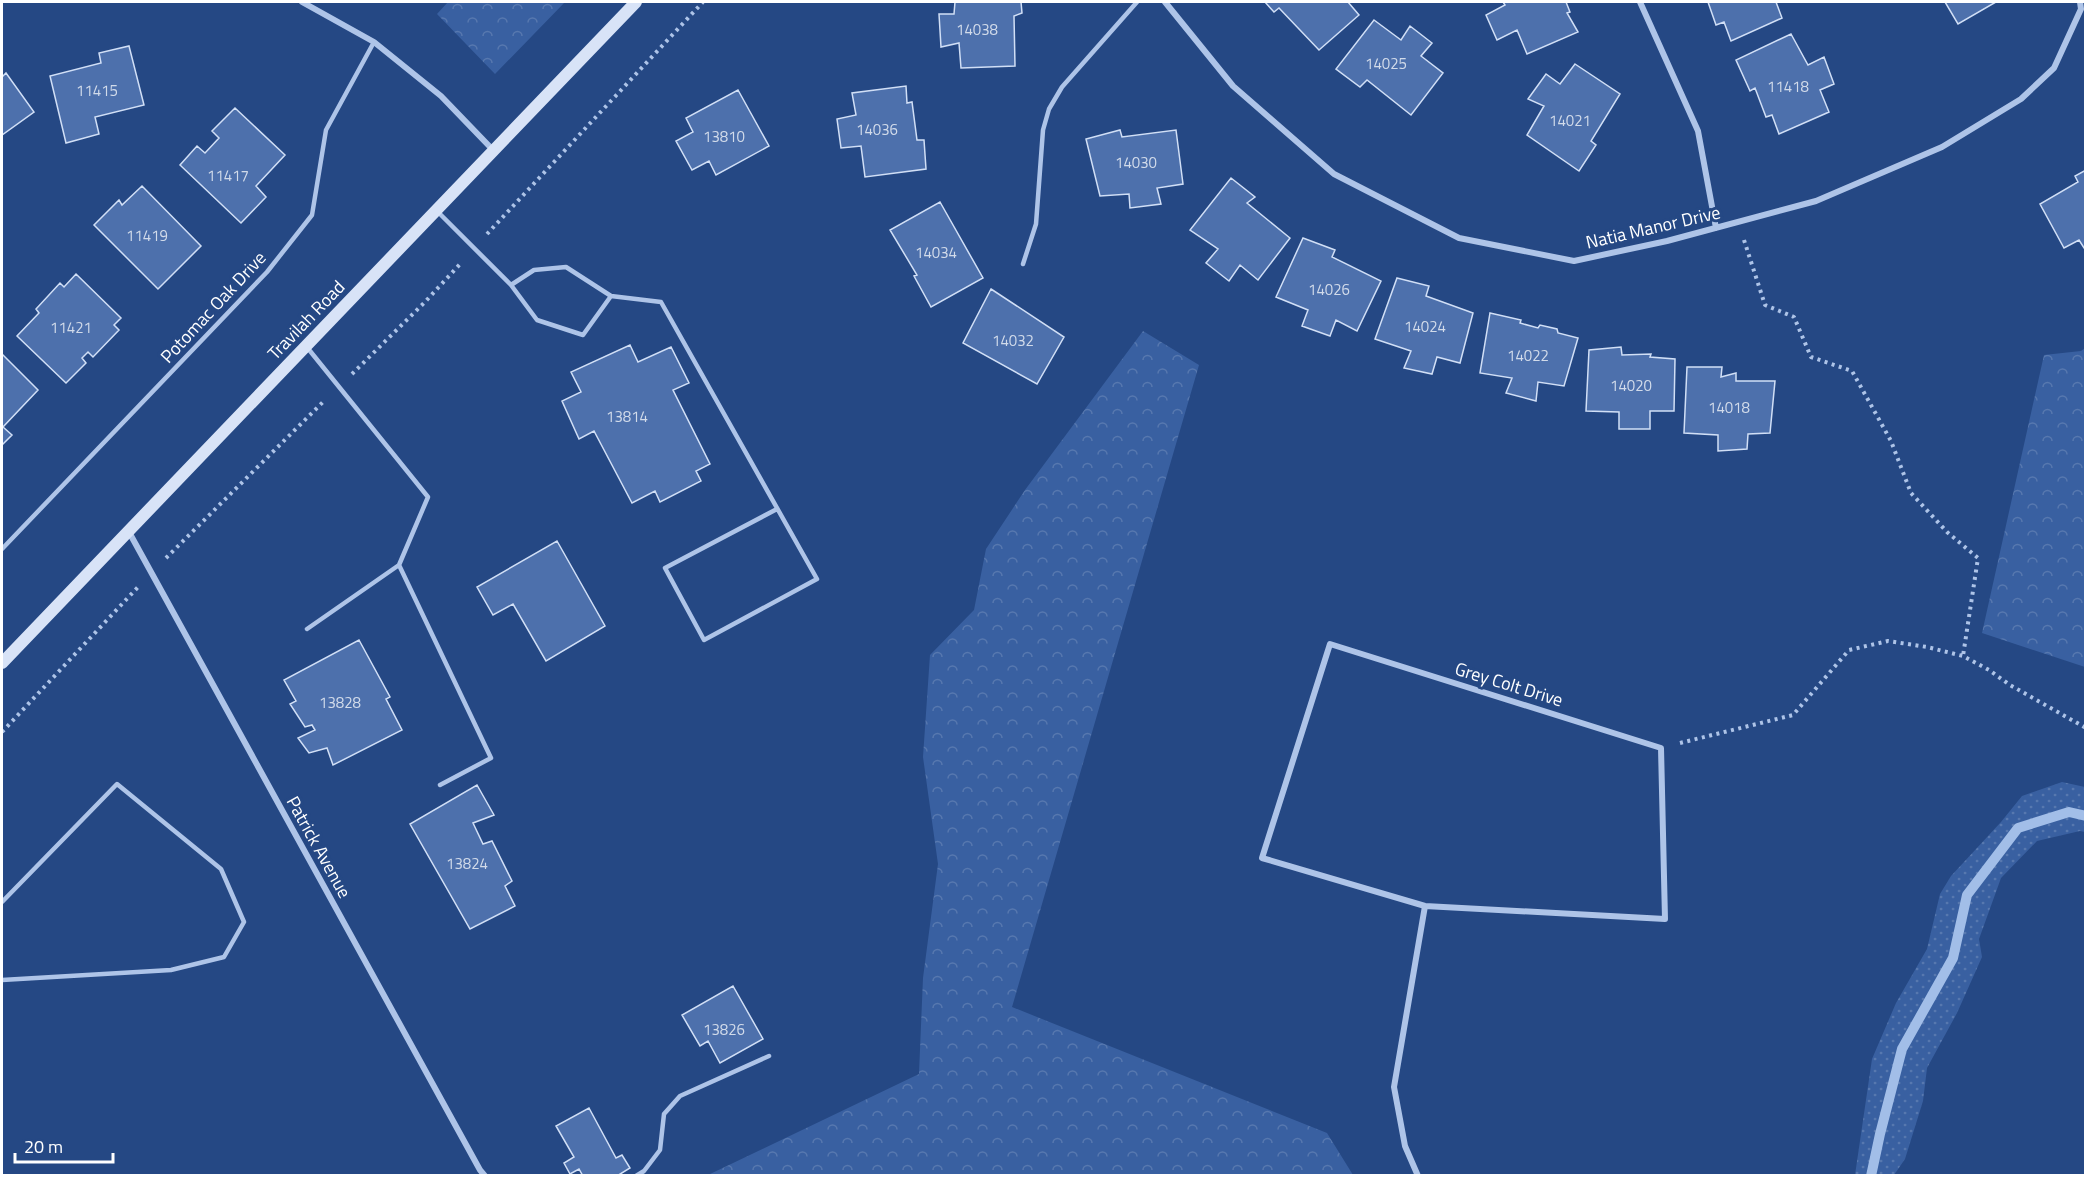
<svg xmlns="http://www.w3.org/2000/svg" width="2087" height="1177" viewBox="0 0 2087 1177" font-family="'Titillium Web',sans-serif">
  <defs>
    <pattern id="grass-dots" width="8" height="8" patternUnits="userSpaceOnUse" patternTransform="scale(1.5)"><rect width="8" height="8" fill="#3960a1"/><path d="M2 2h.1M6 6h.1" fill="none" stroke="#5778af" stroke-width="1.8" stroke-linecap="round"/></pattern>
    <pattern id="forest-crowns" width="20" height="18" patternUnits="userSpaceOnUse" patternTransform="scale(1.5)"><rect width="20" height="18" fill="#3960a1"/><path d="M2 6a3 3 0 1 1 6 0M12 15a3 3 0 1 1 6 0" fill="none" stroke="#5778af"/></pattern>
  </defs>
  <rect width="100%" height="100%" fill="#254884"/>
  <path fill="url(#grass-dots)" d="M 2062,782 L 2085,787 L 2085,832 L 2080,831 L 2037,841 L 2001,878 L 1979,939 L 1982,957 L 1957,1013 L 1927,1068 L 1923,1101 L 1905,1159 L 1894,1175 L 1855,1175 L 1872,1059 L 1896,1003 L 1927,949 L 1940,894 L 1951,876 L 2001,822 L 2022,796 Z"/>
  <path fill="url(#forest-crowns)" d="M 448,2 L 565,2 L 495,74 L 437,14 Z
    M 1143,331 L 1199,365 L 1012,1007 L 1327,1133 L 1353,1175 L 708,1175 L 919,1074 L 923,978 L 938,864 L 923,757 L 930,655 L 974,610 L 986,549 L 1025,490 Z
    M 2085,348 L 2085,667 L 1982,633 L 2044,355 L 2081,351 Z"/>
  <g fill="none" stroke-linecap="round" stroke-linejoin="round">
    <path stroke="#a2bee8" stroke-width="10" d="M 1871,1176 L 1880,1134 L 1902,1049 L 1953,958 L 1967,895 L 2018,828 L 2069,812 L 2086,816"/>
  </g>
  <path fill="#4d70ac" stroke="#d1dff6" stroke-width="1.5" d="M 955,2 L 1021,2 L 1022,13 L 1014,16 L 1015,66 L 961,68 L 959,43 L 941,47 L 939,14 L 954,14 Z
    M 1265,2 L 1348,2 L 1359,15 L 1319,50 L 1279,8 L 1274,12 Z
    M 1503,2 L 1566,2 L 1570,12 L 1567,13 L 1578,32 L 1527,54 L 1517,30 L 1497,40 L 1486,15 L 1505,5 Z
    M 1708,2 L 1776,2 L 1782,18 L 1731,41 L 1724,22 L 1716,25 Z
    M 1945,2 L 1996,2 L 1958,24 Z
    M 1374,20 L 1401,40 L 1410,26 L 1432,43 L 1421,56 L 1443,73 L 1411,115 L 1367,80 L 1360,87 L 1336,69 Z
    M 1791,34 L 1808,65 L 1824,57 L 1834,84 L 1820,90 L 1829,112 L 1779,134 L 1772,115 L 1766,117 L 1755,88 L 1750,91 L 1736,60 Z
    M 129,46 L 144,105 L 95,117 L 99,134 L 66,143 L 50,76 L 101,63 L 99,53 Z
    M 1575,64 L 1620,94 L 1591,141 L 1596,145 L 1579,171 L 1527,135 L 1544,106 L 1528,99 L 1546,74 L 1560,84 Z
    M 6,73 L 34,112 L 2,135 L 2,77 Z
    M 906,86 L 907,103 L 912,102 L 917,140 L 924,140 L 926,169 L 865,177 L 861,146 L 841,148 L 837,119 L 856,115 L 852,93 Z
    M 738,90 L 769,146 L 716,175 L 709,161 L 692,170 L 676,141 L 693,132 L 686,118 Z
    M 235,108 L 285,155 L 256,186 L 266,197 L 241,223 L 180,165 L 197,146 L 205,153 L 219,138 L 212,131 Z
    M 1120,130 L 1122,137 L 1176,130 L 1183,184 L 1157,188 L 1161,204 L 1130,208 L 1129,194 L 1100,196 L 1086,139 Z
    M 2086,170 L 2086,251 L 2079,240 L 2064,248 L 2040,204 L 2078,182 L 2075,176 Z
    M 1231,178 L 1255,197 L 1247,203 L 1290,238 L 1258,280 L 1240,265 L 1229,281 L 1206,263 L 1218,249 L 1190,230 Z
    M 142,186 L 201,246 L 158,289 L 94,225 L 119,200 L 122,205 Z
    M 940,202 L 983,278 L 931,307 L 914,276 L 917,275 L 890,230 Z
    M 1303,238 L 1335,250 L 1332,257 L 1381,281 L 1357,331 L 1336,320 L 1330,336 L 1302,326 L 1308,310 L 1276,297 Z
    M 76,274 L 121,318 L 114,325 L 119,330 L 93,357 L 88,352 L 82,358 L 86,363 L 66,383 L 17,336 L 39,313 L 36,309 L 60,283 L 64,287 Z
    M 1397,278 L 1429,286 L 1426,296 L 1473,313 L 1460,363 L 1437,357 L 1432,374 L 1404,368 L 1411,351 L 1375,339 Z
    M 991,289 L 1064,337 L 1037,384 L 963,343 Z
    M 1490,313 L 1521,320 L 1520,323 L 1538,328 L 1540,325 L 1557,329 L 1558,333 L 1578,338 L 1564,386 L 1538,382 L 1536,401 L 1506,393 L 1512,378 L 1480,373 Z
    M 630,345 L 638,362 L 671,347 L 689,383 L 673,390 L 710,464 L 696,471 L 701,481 L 660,502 L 655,491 L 632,503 L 594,431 L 579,439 L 562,401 L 581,392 L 571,372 Z
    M 1621,347 L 1622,355 L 1651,354 L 1650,357 L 1675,359 L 1674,411 L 1650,411 L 1650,429 L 1619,429 L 1619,412 L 1586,411 L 1589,350 Z
    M 2,354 L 38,390 L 3,427 L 12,435 L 2,445 Z
    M 1687,367 L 1722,367 L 1721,377 L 1736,373 L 1736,381 L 1775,381 L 1770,433 L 1748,434 L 1747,449 L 1718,451 L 1718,435 L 1684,433 Z
    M 557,541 L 605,626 L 546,661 L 513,604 L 493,615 L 477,587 Z
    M 359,640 L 390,697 L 386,699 L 402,730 L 333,765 L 327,748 L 309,753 L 298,738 L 315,730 L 312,725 L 305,727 L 290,704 L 296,701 L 284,680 Z
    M 477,785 L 494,815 L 473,823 L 483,844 L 492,841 L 512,881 L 505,886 L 515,906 L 470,929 L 410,824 Z
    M 733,986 L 763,1039 L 720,1063 L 708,1041 L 700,1046 L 682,1015 Z
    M 589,1108 L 616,1158 L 622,1155 L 630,1168 L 617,1176 L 583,1176 L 579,1169 L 570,1174 L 564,1163 L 574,1157 L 556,1126 Z"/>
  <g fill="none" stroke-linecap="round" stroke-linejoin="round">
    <path stroke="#aec4e8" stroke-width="4" stroke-dasharray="3 4.5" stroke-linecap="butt" d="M 487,234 L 703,2
      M 1744,240 L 1765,305 L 1794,317 L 1811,357 L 1852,371 L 1891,441 L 1911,493 L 1947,532 L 1978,558 L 1963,656
      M 352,374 L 425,302 L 462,262
      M 166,558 L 325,400
      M 2,732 L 138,587
      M 1680,743 L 1793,715 L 1849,650 L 1888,641 L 1927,647 L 1963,656 L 1989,670 L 2010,685 L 2086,728"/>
    <path stroke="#aec4e8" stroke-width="4.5" d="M 438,212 L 511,285 L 537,320 L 583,335 L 611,296 L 566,267 L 534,270 L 511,285
      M 1023,264 L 1036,224 L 1043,130 L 1049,109 L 1062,87 L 1137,2
      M 611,296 L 661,302 L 817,579 L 704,640 L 665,568 L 777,509
      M 306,346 L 428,497 L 399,565 L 307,629
      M 2,549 L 267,272 L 312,215 L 326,130 L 374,42
      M 399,565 L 491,758 L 440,785
      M 2,902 L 117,784 L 221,869 L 244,922 L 224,957 L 171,970 L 2,980
      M 636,1176 L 644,1171 L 660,1150 L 664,1114 L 680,1096 L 769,1056"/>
    <path stroke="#aec4e8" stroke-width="6" d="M 302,2 L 374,42 L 441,96 L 493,150
      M 1165,2 L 1233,86 L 1334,174 L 1459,238 L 1574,261 L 1667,241 L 1816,201 L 1942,147 L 2021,99 L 2054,68 L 2081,9 L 2080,2
      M 1640,2 L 1698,131 L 1716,228
      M 129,532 L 480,1170 L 485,1176
      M 1330,644 L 1661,748 L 1665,919 L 1425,906 L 1262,858 Z
      M 1418,1176 L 1405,1146 L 1394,1087 L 1425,906"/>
    <path stroke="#d8e3f7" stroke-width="12" d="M 2,663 L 636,2"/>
  </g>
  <g text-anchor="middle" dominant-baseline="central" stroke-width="6" stroke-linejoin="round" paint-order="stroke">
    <g font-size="15" fill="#d2dbea">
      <text x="977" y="29">14038</text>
      <text x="1386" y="63">14025</text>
      <text x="1788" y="86">11418</text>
      <text x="97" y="90">11415</text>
      <text x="1570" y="120">14021</text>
      <text x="877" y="129">14036</text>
      <text x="724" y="136">13810</text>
      <text x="1136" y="162">14030</text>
      <text x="228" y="175">11417</text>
      <text x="147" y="235">11419</text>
      <text x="936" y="252">14034</text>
      <text x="1329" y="289">14026</text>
      <text x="1425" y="326">14024</text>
      <text x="71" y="327">11421</text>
      <text x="1013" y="340">14032</text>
      <text x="1528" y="355">14022</text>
      <text x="1631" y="385">14020</text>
      <text x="1729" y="407">14018</text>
      <text x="627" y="416">13814</text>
      <text x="340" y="702">13828</text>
      <text x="467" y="863">13824</text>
      <text x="724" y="1029">13826</text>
    </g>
    <g font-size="18" fill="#fff" stroke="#254884">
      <text transform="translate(1653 227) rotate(-13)">Natia Manor Drive</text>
      <text transform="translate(213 307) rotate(-47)">Potomac Oak Drive</text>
      <text transform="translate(306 320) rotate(-46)">Travilah Road</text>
      <text transform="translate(1509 684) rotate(17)">Grey Colt Drive</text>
      <text transform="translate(319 847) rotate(61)">Patrick Avenue</text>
    </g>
  </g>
  <rect width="2087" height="1177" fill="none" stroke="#ffffff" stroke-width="6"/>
  <path d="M15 1153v9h98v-9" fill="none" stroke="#ffffff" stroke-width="3"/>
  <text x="24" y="1153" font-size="18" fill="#ffffff" stroke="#254884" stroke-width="4.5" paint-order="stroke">20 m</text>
</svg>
